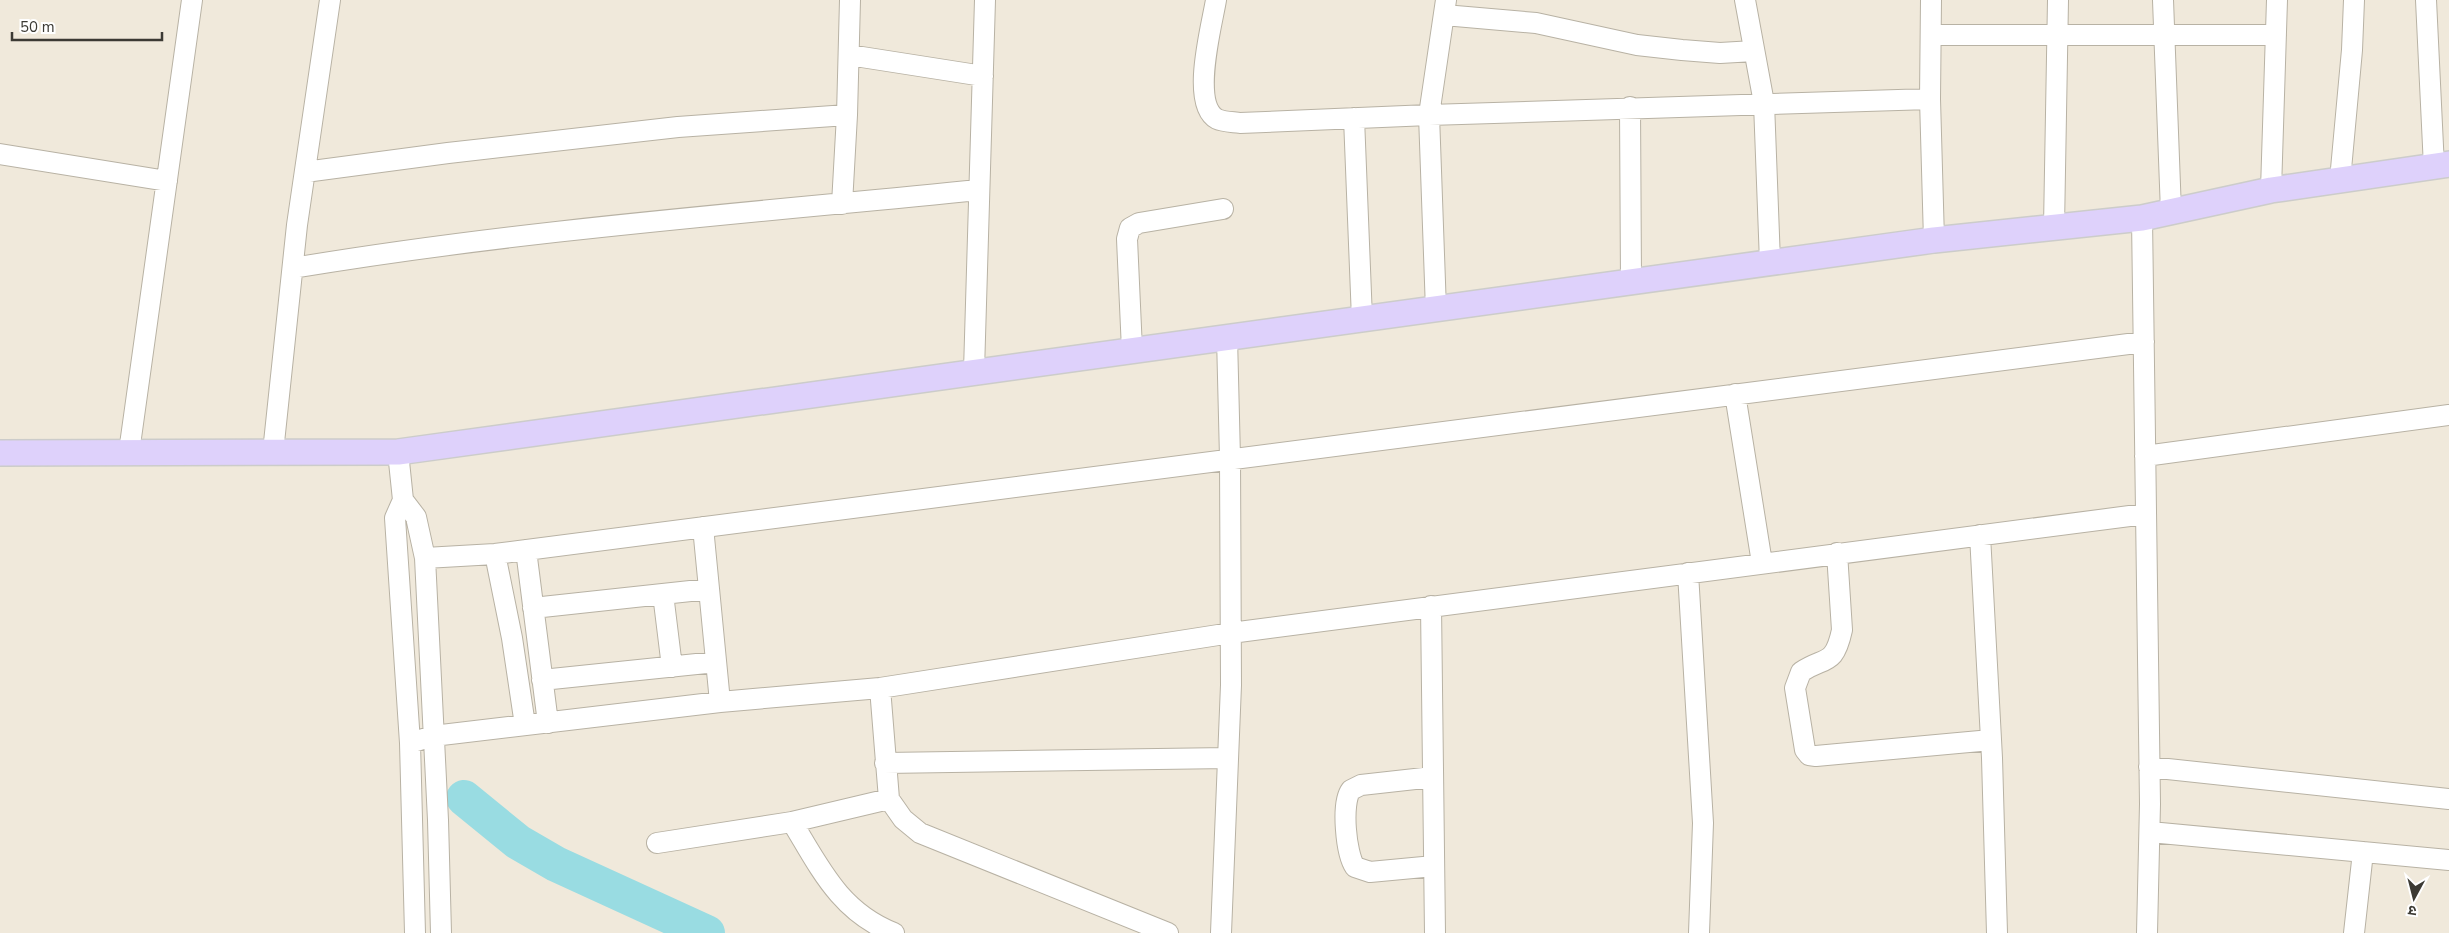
<svg xmlns="http://www.w3.org/2000/svg" width="2449" height="933" viewBox="0 0 2449 933" font-family="'Nunito Sans','Noto Sans Devanagari',sans-serif">
  <rect width="100%" height="100%" fill="#f0e9db"/>
  <g fill="none" stroke-linecap="round" stroke-linejoin="round">
    <path stroke="#99dce2" stroke-width="36" d="M 464,798 L 518,842 L 556,864 L 707,933"/>
    <g stroke="#b8b2a4" stroke-width="22">
      <path id="minor" d="M 1216,0 C 1212,25 1190,104 1217,119 C 1223,122 1234,122 1240,123 L 1429,115 L 1446,0
        M 1745,0 L 1764,103 L 1770,262
        M 1931,0 L 1930,99 L 1934,240
        M 2163,0 L 2171,212
        M 2426,0 L 2434,167
        M 1444,15 L 1536,23 L 1637,45 L 1682,50 L 1720,53 L 1754,51
        M 1931,35 L 2276,35
        M 849,55 L 983,76
        M 1630,107 L 1631,282
        M 1354,118 L 1362,319
        M 0,154 L 167,181
        M 305,172 L 448,153 L 678,127 L 847,115
        M 2340,180 L 2352,50 L 2354,0
        M 2271,190 L 2277,0
        M 842,204 L 847,115 L 850,0
        M 2142,218 L 2150,804 L 2147,933
        M 2054,227 L 2058,0
        M 293,268 C 520,230 750,213 979,190
        M 1436,310 L 1429,115 L 1930,99
        M 1132,350 L 1127,239 L 1130,228 L 1139,223 L 1223,209
        M 974,371 L 985,0
        M 1735,394 L 1762,563
        M 129,452 L 192,0
        M 273,452 L 297,225 L 330,0
        M 398,452 L 403,500 L 395,518 L 410,743 L 415,933
        M 2145,456 L 2449,415
        M 403,500 L 416,517 L 425,558 L 438,820 L 441,933
        M 703,527 L 720,702
        M 1980,535 L 1992,758 L 1997,933
        M 526,550 L 548,723
        M 1837,553 L 1842,630 C 1834,667 1825,656 1801,672 L 1795,688 L 1805,750 L 1809,755 L 1816,756 L 1991,740
        M 495,554 L 512,638 L 525,725
        M 425,558 L 495,554 L 2144,342
        M 1688,573 L 1703,823 L 1699,933
        M 663,594 L 672,667
        M 1431,606 L 1435,933
        M 533,608 L 709,589
        M 542,680 L 716,662
        M 880,688 L 889,799 L 903,819 L 920,833 L 1168,933
        M 410,743 L 433,736 L 720,702 L 880,688 L 1231,633 L 2145,514
        M 885,763 L 1228,758
        M 2149,767 L 2449,799
        M 1433,777 L 1361,785 L 1351,790 C 1341,803 1346,854 1355,867 L 1370,872 L 1434,866
        M 792,822 C 820,868 840,912 894,933
        M 2150,832 L 2449,860
        M 657,843 L 792,822 L 889,799
        M 1221,933 L 1231,685 L 1230,458 L 1227,337
        M 2354,933 L 2363,852"/>
    </g>
    <g stroke="#ccccca" stroke-width="28">
      <path id="major" d="M 0,453 L 398,452 L 1934,240 L 2142,218 L 2271,190 L 2449,164"/>
    </g>
    <use href="#minor" stroke="#fff" stroke-width="20"/>
    <use href="#major" stroke="#ded1fb" stroke-width="25"/>
  </g>
  <g transform="translate(2414 898) rotate(187)" stroke="#ffffff" stroke-width="4" paint-order="stroke">
  <path d="M0-4L9 19L0 12L-9 19Z" fill="#3c3a34"/>
  <text y="-8" font-size="14" font-weight="bold" text-anchor="middle" fill="#3c3a34">उ</text>
  </g>
  <path d="M12 32v8h150v-8" fill="none" stroke="#3c3a34" stroke-width="2.5"/>
  <text x="20" y="32" font-size="15" fill="#3c3a34" stroke="#ffffff" stroke-width="4" paint-order="stroke">50 m</text>
</svg>
